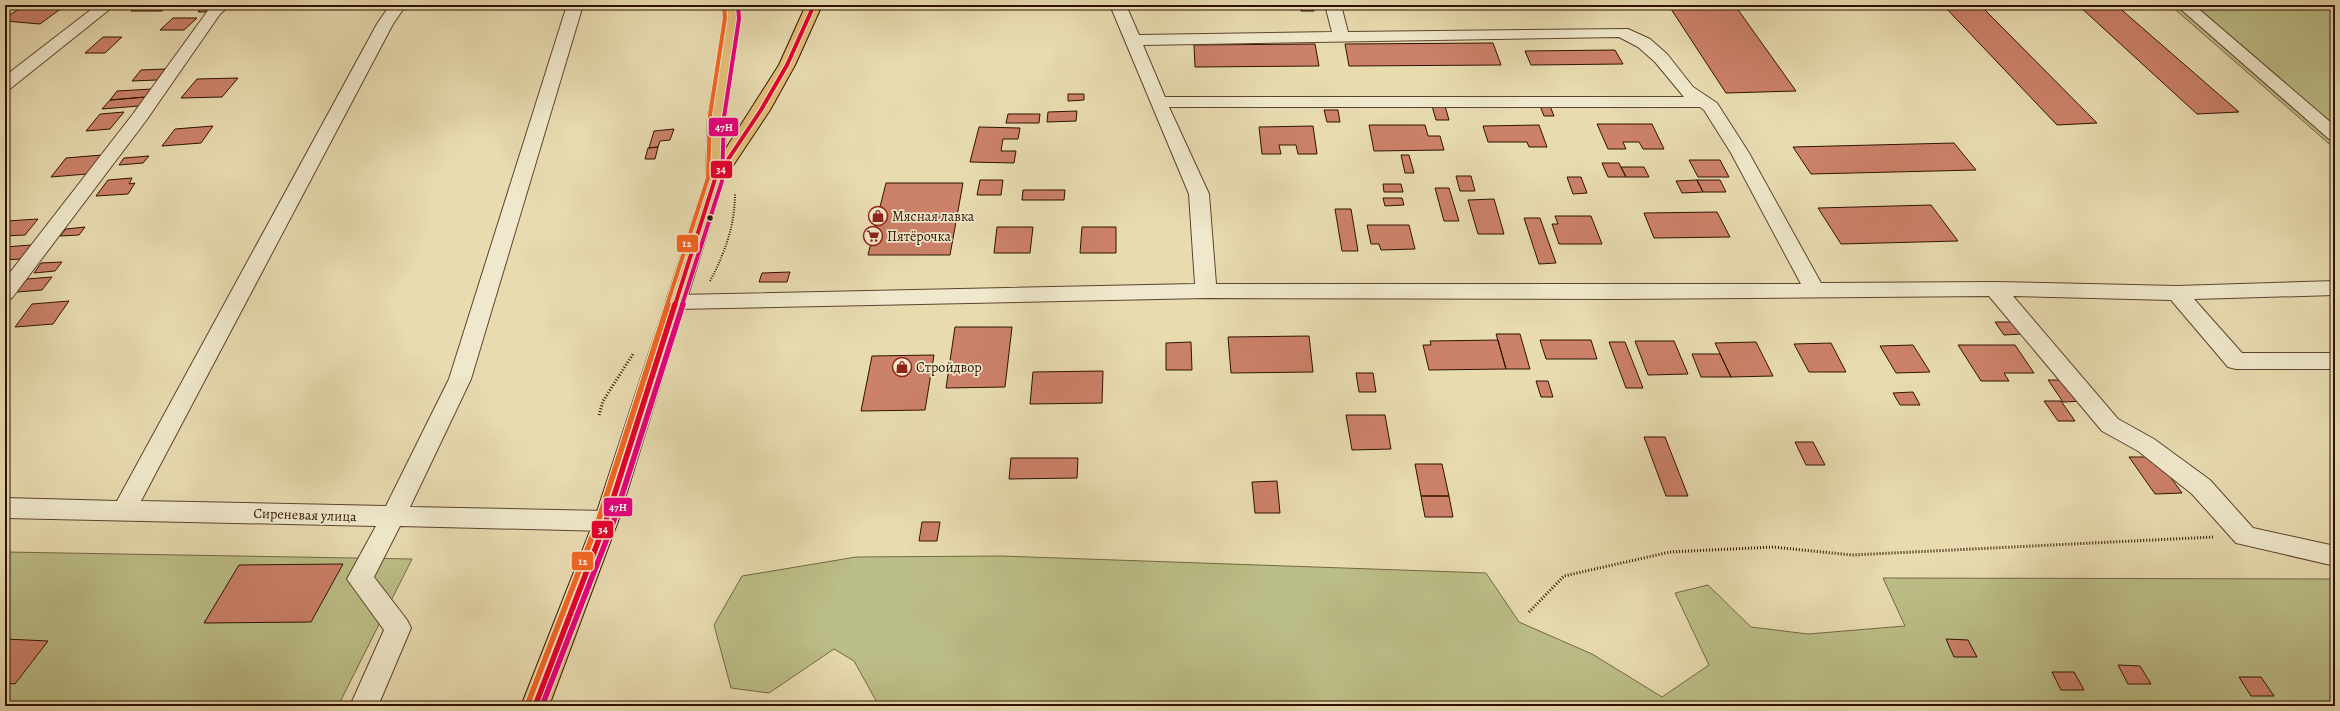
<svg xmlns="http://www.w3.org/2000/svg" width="2340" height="711" viewBox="0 0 2340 711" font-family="Alegreya,serif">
  <rect width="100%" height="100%" fill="#e8dbb0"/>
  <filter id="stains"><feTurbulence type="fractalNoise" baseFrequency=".005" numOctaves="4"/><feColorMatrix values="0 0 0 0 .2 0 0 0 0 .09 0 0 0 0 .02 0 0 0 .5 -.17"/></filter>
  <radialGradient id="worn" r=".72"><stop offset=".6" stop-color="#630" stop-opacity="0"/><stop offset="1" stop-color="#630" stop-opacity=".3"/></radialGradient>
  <path fill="#bcbe87" stroke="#766844" d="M 2170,5 L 2335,5 L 2335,149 Z
    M 5,552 L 412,559 L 338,706 L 5,706 Z
    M 1001,556 L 1486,573 L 1519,622 L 1592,654 L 1662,697 L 1709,665 L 1675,593 L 1708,585 L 1751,627 L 1808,634 L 1905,626 L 1883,578 L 2335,579 L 2335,706 L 879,706 L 854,661 L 834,649 L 769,693 L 731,688 L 714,625 L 742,576 L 856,557 Z"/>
  <path fill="#cc816a" stroke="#2f1201" d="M 25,5 L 66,5 L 40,24 L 5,21 L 5,18 Z
    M 137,5 L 168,5 L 162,11 L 131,11 Z
    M 205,5 L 217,5 L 210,12 L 198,12 Z
    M 1300,5 L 1313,5 L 1314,11 L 1301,11 Z
    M 1683,5 L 1723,5 L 1725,8 L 1686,9 Z
    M 1943,5 L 1980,5 L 2097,123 L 2057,125 Z
    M 2078,5 L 2116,5 L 2239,112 L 2197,114 Z
    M 1736,7 L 1796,91 L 1726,93 L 1671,9 Z
    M 173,18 L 197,18 L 184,30 L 160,30 Z
    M 103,37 L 122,37 L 105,53 L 85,53 Z
    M 1493,43 L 1501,65 L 1349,66 L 1345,44 Z
    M 1315,44 L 1319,66 L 1195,67 L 1194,45 Z
    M 1615,50 L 1623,64 L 1531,65 L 1525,51 Z
    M 165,69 L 157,80 L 132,81 L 141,70 Z
    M 238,78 L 222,97 L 181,98 L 197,79 Z
    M 152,89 L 146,97 L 110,100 L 117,91 Z
    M 1068,94 L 1084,94 L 1084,100 L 1068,101 Z
    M 146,97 L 139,106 L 102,109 L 110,100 Z
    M 1432,106 L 1445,106 L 1449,120 L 1436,120 Z
    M 1540,106 L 1550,106 L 1554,116 L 1544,116 Z
    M 1324,110 L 1338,110 L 1340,122 L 1327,122 Z
    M 1077,111 L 1076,121 L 1047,122 L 1048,112 Z
    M 124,112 L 110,129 L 86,131 L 100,114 Z
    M 1008,114 L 1040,114 L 1039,123 L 1006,123 Z
    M 1597,124 L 1652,124 L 1664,149 L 1643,149 L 1639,142 L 1623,142 L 1626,149 L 1608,149 Z
    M 1369,125 L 1425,125 L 1428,136 L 1440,136 L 1444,150 L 1374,151 Z
    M 1539,125 L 1547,147 L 1529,147 L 1527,142 L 1488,142 L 1483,126 Z
    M 213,126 L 201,143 L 162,146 L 175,129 Z
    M 1313,126 L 1317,154 L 1298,154 L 1296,145 L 1279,145 L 1281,154 L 1262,154 L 1259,127 Z
    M 979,127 L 1020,128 L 1018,139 L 1003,139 L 1001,151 L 1016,151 L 1014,163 L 970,162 Z
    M 674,129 L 670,140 L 660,141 L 658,147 L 649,148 L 654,131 Z
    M 1954,143 L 1976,170 L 1811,174 L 1793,147 Z
    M 658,147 L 655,159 L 645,159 L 648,148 Z
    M 102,155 L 87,174 L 51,177 L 66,158 Z
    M 1401,155 L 1409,155 L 1414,173 L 1405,173 Z
    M 149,156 L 143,163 L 119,165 L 124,158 Z
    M 1689,160 L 1720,160 L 1729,177 L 1698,177 Z
    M 1602,163 L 1619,163 L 1626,177 L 1608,177 Z
    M 1621,167 L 1644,167 L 1649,177 L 1626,177 Z
    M 1456,176 L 1471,176 L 1475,191 L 1460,191 Z
    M 1567,177 L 1581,177 L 1587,193 L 1573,194 Z
    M 132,178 L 129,184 L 135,183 L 128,194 L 96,196 L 108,180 Z
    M 980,180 L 1003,180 L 1001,195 L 977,195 Z
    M 1697,180 L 1720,180 L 1726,192 L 1703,192 Z
    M 1697,180 L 1703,192 L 1682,193 L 1676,181 Z
    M 886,183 L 963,183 L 950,255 L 868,255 Z
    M 1383,184 L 1401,184 L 1403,192 L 1384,192 Z
    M 1435,188 L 1449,188 L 1459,221 L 1444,221 Z
    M 1023,190 L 1065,190 L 1064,200 L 1022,200 Z
    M 1383,198 L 1402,198 L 1404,205 L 1385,206 Z
    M 1494,199 L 1504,234 L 1478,234 L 1468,200 Z
    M 1931,205 L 1958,241 L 1841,244 L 1818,208 Z
    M 1335,209 L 1351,209 L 1358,251 L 1342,251 Z
    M 1717,212 L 1730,237 L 1654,238 L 1644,213 Z
    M 1555,216 L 1591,216 L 1602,244 L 1559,244 L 1552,224 L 1558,224 Z
    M 1524,218 L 1540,218 L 1556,263 L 1539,264 Z
    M 38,219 L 25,235 L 5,236 L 5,224 L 7,221 Z
    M 1367,225 L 1409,225 L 1415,249 L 1381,250 L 1379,244 L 1371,244 Z
    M 85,227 L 79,235 L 60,236 L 66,229 Z
    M 997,227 L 1033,227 L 1030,253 L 994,253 Z
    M 1082,227 L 1116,227 L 1116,253 L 1080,253 Z
    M 31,245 L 20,259 L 5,260 L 5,247 Z
    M 62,262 L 55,271 L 34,273 L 41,263 Z
    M 790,272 L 787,282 L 759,282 L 762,273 Z
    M 52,277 L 42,290 L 17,292 L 27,279 Z
    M 69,301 L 53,324 L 15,327 L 32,304 Z
    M 1995,322 L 2013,322 L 2022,334 L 2004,335 Z
    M 955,327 L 1012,327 L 1005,387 L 946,388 Z
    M 1496,334 L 1520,334 L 1530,369 L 1506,369 Z
    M 1309,336 L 1313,372 L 1231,373 L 1228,337 Z
    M 1498,340 L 1506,369 L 1429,370 L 1423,345 L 1431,345 L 1430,341 Z
    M 1540,340 L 1591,340 L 1597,359 L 1546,359 Z
    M 1635,341 L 1674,341 L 1688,374 L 1648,375 Z
    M 1191,342 L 1192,370 L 1166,370 L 1166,343 Z
    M 1609,342 L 1625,342 L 1643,388 L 1626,388 Z
    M 1756,342 L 1773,376 L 1731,377 L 1715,343 Z
    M 1831,343 L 1846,372 L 1809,372 L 1794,344 Z
    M 1913,345 L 1930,372 L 1896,373 L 1880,346 Z
    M 1958,345 L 2015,345 L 2034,373 L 2004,373 L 2009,381 L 1981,381 Z
    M 1692,354 L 1720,354 L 1731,377 L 1701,377 Z
    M 934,355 L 925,410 L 861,411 L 872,356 Z
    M 1103,371 L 1102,403 L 1030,404 L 1033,372 Z
    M 1356,373 L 1373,373 L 1376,392 L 1359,392 Z
    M 2048,380 L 2070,380 L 2085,401 L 2063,402 Z
    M 1536,381 L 1548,381 L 1553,397 L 1541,397 Z
    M 1913,392 L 1920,405 L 1900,405 L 1893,393 Z
    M 2044,401 L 2061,401 L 2075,421 L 2058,421 Z
    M 1346,415 L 1385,415 L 1391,449 L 1352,450 Z
    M 1644,437 L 1665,437 L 1688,496 L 1666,496 Z
    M 1795,442 L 1813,442 L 1825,465 L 1806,465 Z
    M 2129,457 L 2156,457 L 2182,493 L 2155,494 Z
    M 1011,458 L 1078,458 L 1077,478 L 1009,479 Z
    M 1415,464 L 1442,464 L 1449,496 L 1421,496 Z
    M 1277,481 L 1280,513 L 1255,513 L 1252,482 Z
    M 1421,496 L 1449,496 L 1453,517 L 1425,517 Z
    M 922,522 L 940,522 L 937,541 L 919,541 Z
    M 343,564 L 311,622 L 204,623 L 239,565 Z
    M 5,639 L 48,641 L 15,684 L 5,683 Z
    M 1946,639 L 1968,640 L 1977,657 L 1954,657 Z
    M 2118,665 L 2140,666 L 2151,684 L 2128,684 Z
    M 2052,672 L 2074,672 L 2084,690 L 2061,690 Z
    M 2239,677 L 2261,677 L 2274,696 L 2251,696 Z"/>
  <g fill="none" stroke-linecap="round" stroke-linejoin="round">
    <g stroke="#5d442d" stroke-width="2">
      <path id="minor" d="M 97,5 L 115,5 L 11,88 L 5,89 L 5,76 Z
        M 212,5 L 230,5 L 220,14 L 145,122 L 12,298 L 5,300 L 5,279 L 133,114 Z
        M 390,5 L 406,5 L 393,24 L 141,501 L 386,506 L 449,379 L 567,5 L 583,5 L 471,379 L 410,507 L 606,511 L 615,514 L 618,521 L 615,528 L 606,531 L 400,526 L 374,577 L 407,620 L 411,628 L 378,706 L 350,706 L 384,630 L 347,579 L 376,526 L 5,518 L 5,498 L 117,501 L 377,24 Z
        M 1110,5 L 1126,5 L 1139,35 L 1332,32 L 1325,5 L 1341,5 L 1348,32 L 1628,29 L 1650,39 L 1667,54 L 1693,87 L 1717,103 L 1749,153 L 1821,283 L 1995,282 L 2177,286 L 2335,281 L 2335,295 L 2194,299 L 2242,353 L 2335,353 L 2335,369 L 2236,369 L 2228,367 L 2171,300 L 2013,296 L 2118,419 L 2154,439 L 2210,480 L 2253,528 L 2335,546 L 2335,566 L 2236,543 L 2192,494 L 2138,451 L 2102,431 L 1989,296 L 1618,299 L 1206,298 L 677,309 L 670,307 L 666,302 L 670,297 L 677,295 L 1195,284 L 1189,194 ZM 1619,37 L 1638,47 L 1655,62 L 1684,97 L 1165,97 L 1143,45 ZM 1169,107 L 1700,107 L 1704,110 L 1731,153 L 1801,284 L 1216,284 L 1209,194 Z
        M 2176,5 L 2194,5 L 2335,126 L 2335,140 L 2329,139 Z"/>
    </g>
    <g stroke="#2f1201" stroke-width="2">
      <path id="major" d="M 723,5 L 739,5 L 740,18 L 726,116 L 725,150 L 779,65 L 806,5 L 822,5 L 795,65 L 770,110 L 724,179 L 618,521 L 549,706 L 521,706 L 594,521 L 706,179 L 708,116 L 724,18 Z"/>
    </g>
    <path stroke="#2f1201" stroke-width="2" stroke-dasharray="1 1.5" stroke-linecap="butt" d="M 710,281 C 725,253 735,225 735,193"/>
    <path stroke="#2f1201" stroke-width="3" stroke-dasharray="1 2" stroke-linecap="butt" d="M 599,415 L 603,401 L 633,354
      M 1529,612 L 1564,576 L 1670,552 L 1773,547 L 1852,555 L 2213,537"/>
    <use href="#minor" fill="#f0e8cc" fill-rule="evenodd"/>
    <use href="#major" fill="#e4be78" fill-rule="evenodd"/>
    <g stroke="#f0e8cc" stroke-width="6">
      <path id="bus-1-far1" d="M 675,305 L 715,179 L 761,110 L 787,65 L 814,5"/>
    </g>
    <g stroke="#f0e8cc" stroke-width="8">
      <path id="bus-1" d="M 535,706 L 606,521 L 675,304"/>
    </g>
    <g stroke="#f0e8cc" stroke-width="6">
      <path id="bus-2-far1" d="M 682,305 L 722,181 L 724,117 L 739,19 L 738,5"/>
    </g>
    <g stroke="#f0e8cc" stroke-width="8">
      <path id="bus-2" d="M 542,706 L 613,523 L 683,304"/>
    </g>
    <g stroke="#f0e8cc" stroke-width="6">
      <path id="bus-3-far1" d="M 667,305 L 708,178 L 710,115 L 725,18 L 724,6"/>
    </g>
    <g stroke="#f0e8cc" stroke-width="8">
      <path id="bus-3" d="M 528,703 L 599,519 L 668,304"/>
    </g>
    <use href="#bus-1-far1" stroke="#e4002b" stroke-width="4"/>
    <use href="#bus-1" stroke="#e4002b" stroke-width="5.5"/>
    <use href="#bus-2-far1" stroke="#e5007d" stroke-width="4"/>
    <use href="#bus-2" stroke="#e5007d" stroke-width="5.5"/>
    <use href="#bus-3-far1" stroke="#f26522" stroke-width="4"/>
    <use href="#bus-3" stroke="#f26522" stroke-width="5.5"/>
  </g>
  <defs>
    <g id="shop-ring" transform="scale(1)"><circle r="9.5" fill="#f0e8cc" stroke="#8f2418" stroke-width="1.5"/><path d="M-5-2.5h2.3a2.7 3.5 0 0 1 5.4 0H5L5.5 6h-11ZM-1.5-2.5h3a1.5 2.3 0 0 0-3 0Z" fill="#8f2418"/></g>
    <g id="supermarket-ring" transform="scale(1)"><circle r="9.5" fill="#f0e8cc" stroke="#8f2418" stroke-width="1.5"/><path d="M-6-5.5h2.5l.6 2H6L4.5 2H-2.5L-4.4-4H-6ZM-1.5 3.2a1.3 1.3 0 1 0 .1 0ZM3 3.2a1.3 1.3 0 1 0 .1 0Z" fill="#8f2418"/></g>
  </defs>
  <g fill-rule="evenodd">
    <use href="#shop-ring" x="878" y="216"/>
    <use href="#supermarket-ring" x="873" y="236"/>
    <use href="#shop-ring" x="902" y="367"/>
  </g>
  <circle fill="#2f1201" stroke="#f0e8cc" stroke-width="1.5" cx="710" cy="218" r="3.5"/>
  <g text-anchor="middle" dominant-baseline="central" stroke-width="3.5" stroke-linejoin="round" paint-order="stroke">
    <g font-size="14" fill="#2f1201" stroke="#f0e8cc" text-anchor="start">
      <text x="892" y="216">Мясная лавка</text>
      <text x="887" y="236">Пятёрочка</text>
      <text x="916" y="367">Стройдвор</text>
    </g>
    <g font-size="14" fill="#2f1201" stroke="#f0e8cc">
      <text transform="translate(305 515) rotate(2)">Сиреневая улица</text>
    </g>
  </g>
  <g stroke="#f0e8cc" stroke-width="1.5">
    <rect x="708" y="117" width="31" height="20" rx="4" fill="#e5007d"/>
    <rect x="710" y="160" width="23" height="19" rx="4" fill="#e4002b"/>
    <rect x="676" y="234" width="23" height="19" rx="4" fill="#f26522"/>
    <rect x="603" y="497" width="30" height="20" rx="4" fill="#e5007d"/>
    <rect x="591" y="520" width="23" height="19" rx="4" fill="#e4002b"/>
    <rect x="571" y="551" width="23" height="20" rx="4" fill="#f26522"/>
  </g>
  <g font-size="11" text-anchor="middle" font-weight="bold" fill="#fff">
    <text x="724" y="131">47Н</text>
    <text x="721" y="173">34</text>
    <text x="687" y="247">12</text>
    <text x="618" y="511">47Н</text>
    <text x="603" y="533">34</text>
    <text x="583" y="565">12</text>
  </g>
  <rect width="2340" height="711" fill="none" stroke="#e8dbb0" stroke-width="20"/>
  <rect x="6" y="6" width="2328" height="699" fill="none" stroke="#2f1201" stroke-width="2"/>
  <rect x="10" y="10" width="2320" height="691" fill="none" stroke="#2f1201"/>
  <rect width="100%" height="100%" filter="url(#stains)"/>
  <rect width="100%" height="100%" fill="url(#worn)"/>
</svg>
